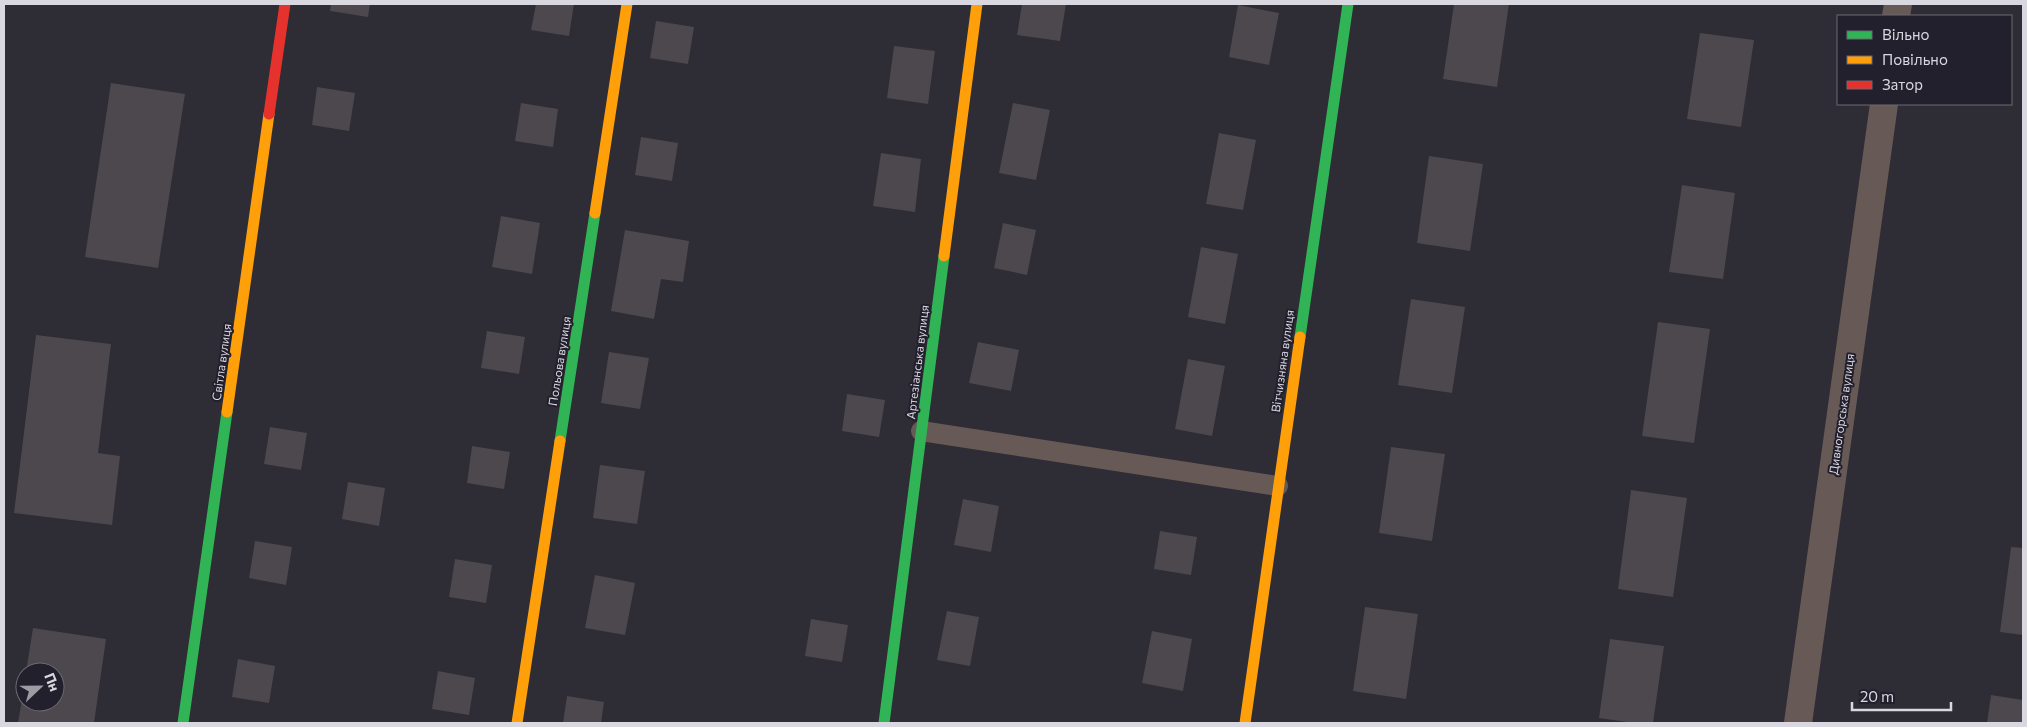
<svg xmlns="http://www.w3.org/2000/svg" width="2027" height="727" viewBox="0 0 2027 727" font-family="Commissioner,sans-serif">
  <rect width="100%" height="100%" fill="#2e2c34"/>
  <path fill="#4c484d" d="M 331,4 L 370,4 L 368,17 L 330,11 Z
    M 536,4 L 574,4 L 569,36 L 531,30 Z
    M 1022,4 L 1066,4 L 1060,41 L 1017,35 Z
    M 1454,4 L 1509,4 L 1497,87 L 1443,79 Z
    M 1238,5 L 1279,13 L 1269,65 L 1229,57 Z
    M 656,21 L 694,27 L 688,64 L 650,58 Z
    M 1700,33 L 1754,40 L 1741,127 L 1687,119 Z
    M 894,46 L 935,51 L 928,104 L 887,98 Z
    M 111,83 L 185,94 L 158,268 L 85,257 Z
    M 317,87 L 355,93 L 349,131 L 312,125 Z
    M 521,103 L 558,109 L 553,147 L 515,141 Z
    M 1013,103 L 1050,110 L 1036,180 L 999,173 Z
    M 1219,133 L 1256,140 L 1243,210 L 1206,204 Z
    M 641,137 L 678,143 L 672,181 L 635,175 Z
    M 881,153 L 921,159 L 915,212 L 873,206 Z
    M 1429,156 L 1483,164 L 1470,251 L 1417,243 Z
    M 1682,185 L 1735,193 L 1723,279 L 1669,272 Z
    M 501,216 L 540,223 L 532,274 L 492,267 Z
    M 1003,223 L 1036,230 L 1027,275 L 994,268 Z
    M 625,230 L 689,241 L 683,282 L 661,279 L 654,319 L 611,311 Z
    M 1201,247 L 1238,254 L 1225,324 L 1188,317 Z
    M 1411,299 L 1465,307 L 1452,393 L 1398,385 Z
    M 1658,322 L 1710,329 L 1694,443 L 1642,436 Z
    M 487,331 L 525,337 L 519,374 L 481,368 Z
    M 36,335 L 111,344 L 98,453 L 120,456 L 112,525 L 14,513 Z
    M 978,342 L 1019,350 L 1011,391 L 969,383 Z
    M 609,352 L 649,358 L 640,409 L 601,403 Z
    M 1188,359 L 1225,366 L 1212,436 L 1175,429 Z
    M 847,394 L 885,400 L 879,437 L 842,431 Z
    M 270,427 L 307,433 L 301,470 L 264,464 Z
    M 472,446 L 510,452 L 504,489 L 467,483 Z
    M 1391,447 L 1445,454 L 1432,541 L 1379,533 Z
    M 600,465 L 645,471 L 637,524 L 593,518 Z
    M 348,482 L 385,488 L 379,526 L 342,519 Z
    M 1631,490 L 1687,498 L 1673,597 L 1618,589 Z
    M 963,499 L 999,506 L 991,552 L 954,545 Z
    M 1160,531 L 1197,537 L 1191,575 L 1154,569 Z
    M 255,541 L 292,547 L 286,585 L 249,578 Z
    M 2011,547 L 2023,548 L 2023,635 L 2000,632 Z
    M 455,559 L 492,565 L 486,603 L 449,597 Z
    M 595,575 L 635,583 L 625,635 L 585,628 Z
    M 1365,607 L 1418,614 L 1406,699 L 1353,691 Z
    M 947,611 L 979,617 L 970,666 L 937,660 Z
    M 811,619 L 848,625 L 842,662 L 805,656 Z
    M 33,628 L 106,639 L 94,723 L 18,723 L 24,687 L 25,702 L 55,702 L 55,672 L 26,672 Z
    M 1152,631 L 1192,639 L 1183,691 L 1142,683 Z
    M 1610,639 L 1664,646 L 1653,723 L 1634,723 L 1599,718 Z
    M 238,659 L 275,666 L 269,703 L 232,697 Z
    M 438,671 L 475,678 L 469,715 L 432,709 Z
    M 1991,695 L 2023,700 L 2023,723 L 1987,723 Z
    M 567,696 L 604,702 L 601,723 L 563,723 Z"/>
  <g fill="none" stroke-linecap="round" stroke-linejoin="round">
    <path stroke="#675956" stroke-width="20" d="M 921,431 L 1278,486"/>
    <path stroke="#675956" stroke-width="28" d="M 1896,16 L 1898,4
      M 1798,723 L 1884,104"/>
    <path stroke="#30b455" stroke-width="11" d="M 1300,337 L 1348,4
      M 560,441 L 595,213
      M 183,723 L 227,412
      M 884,723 L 944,256"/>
    <path stroke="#ff9f0a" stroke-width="11" d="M 595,213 L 627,4
      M 944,256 L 977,4
      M 227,412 L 269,114
      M 517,723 L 560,441
      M 1245,723 L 1300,337"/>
    <path stroke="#e5322d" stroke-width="11" d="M 269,114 L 285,4"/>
  </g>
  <g text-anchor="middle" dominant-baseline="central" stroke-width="4" stroke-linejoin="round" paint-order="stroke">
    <g font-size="12" fill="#d9d7e0" stroke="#23202d">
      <text transform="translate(559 361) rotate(-81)">Польова вулиця</text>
      <text transform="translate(1282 361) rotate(-82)">Вітчизняна вулиця</text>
      <text transform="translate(221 362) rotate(-82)">Світла вулиця</text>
      <text transform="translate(917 362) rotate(-83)">Артезіанська вулиця</text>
      <text transform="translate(1841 414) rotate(-82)">Дивногорська вулиця</text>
    </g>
  </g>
  <rect width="2027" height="727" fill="none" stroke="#d9d7e0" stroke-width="10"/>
  <rect x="1837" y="15" width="175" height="90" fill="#23202d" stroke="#6c6975"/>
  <rect x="1847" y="31" width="25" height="8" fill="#30b455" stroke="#6c6975"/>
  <text x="1882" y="40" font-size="15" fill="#d9d7e0">Вільно</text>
  <rect x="1847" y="56" width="25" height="8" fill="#ff9f0a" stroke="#6c6975"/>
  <text x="1882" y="65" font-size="15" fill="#d9d7e0">Повільно</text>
  <rect x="1847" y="81" width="25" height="8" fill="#e5322d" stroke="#6c6975"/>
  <text x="1882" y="90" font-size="15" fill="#d9d7e0">Затор</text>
  <g transform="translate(40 687) rotate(68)"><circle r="24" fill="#23202d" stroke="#6c6975"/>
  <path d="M0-4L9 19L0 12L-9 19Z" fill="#9d9ba4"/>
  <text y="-8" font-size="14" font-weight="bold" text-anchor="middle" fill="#d9d7e0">Пн</text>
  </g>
  <path d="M1852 702v8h99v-8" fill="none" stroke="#d9d7e0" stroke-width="2.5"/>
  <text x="1860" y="702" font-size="15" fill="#d9d7e0" stroke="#23202d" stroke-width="4" paint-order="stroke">20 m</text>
</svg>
